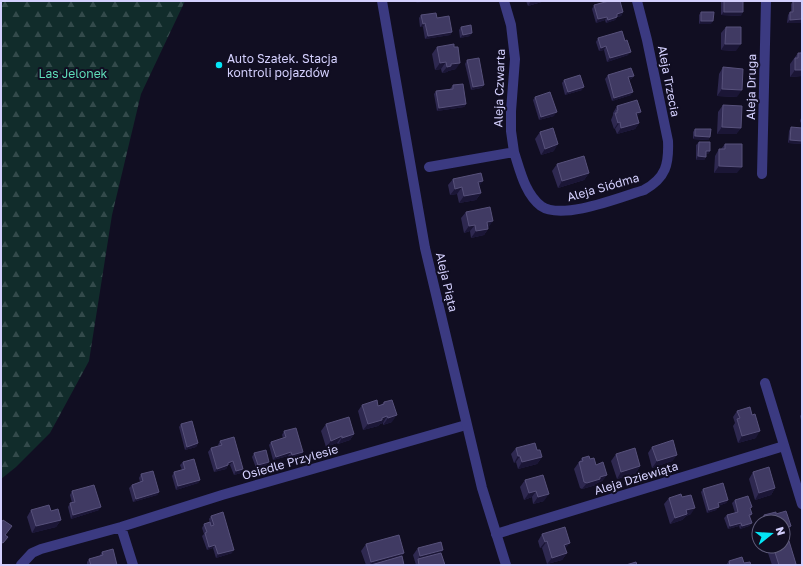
<svg xmlns="http://www.w3.org/2000/svg" width="803" height="566" viewBox="0 0 803 566" font-family="'Golos Text',sans-serif">
  <defs>
    <pattern id="forest-firs" width="22" height="20" patternUnits="userSpaceOnUse"><rect width="22" height="20" fill="#112c2b"/><path d="M5 1l3.5 6h-7zM16 11l3.5 6h-7z" fill="#334a4b"/></pattern>
  </defs>
  <rect width="100%" height="100%" fill="#110e22"/>
  <path fill="url(#forest-firs)" d="M 1,1 L 185,1 L 141,94 L 112,215 L 89,361 L 50,433 L 16,467 L 1,479 Z"/>
  <g fill="none" stroke-linecap="round" stroke-linejoin="round">
    <path stroke="#3b3a81" stroke-width="10" d="M 504,1 L 511,25 L 515,59 L 511,111 L 511,131 L 514,152
      M 429,167 L 514,152 C 520,170 525,194 541,206 C 562,221 621,197 644,190 C 666,178 669,164 668,141 L 647,40 L 637,1
      M 762,174 L 766,1
      M 765,383 L 802,504
      M 121,527 L 133,565
      M 496,534 L 784,446
      M 21,565 L 32,553 L 41,549 L 121,527 L 222,495 L 466,425"/>
    <path stroke="#3b3a81" stroke-width="10" d="M 382,1 L 425,248 L 482,488 L 506,565"/>
  </g>
  <path fill="#2e2850" d="M 526,1 L 545,1 L 528,6 Z
    M 606,1 L 620,1 L 623,12 L 621,16 L 617,17 L 615,20 L 606,23 L 605,20 L 596,23 L 592,9 L 594,5 L 606,2 Z
    M 721,1 L 743,1 L 741,16 L 721,15 Z
    M 793,1 L 802,1 L 802,23 L 787,23 L 788,15 L 790,12 L 791,12 L 791,4 Z
    M 701,12 L 711,24 L 699,24 L 699,15 Z
    M 421,15 L 437,18 L 452,32 L 450,35 L 425,39 L 423,27 L 420,27 L 419,18 Z
    M 461,27 L 470,36 L 460,38 L 459,30 Z
    M 726,27 L 736,51 L 721,50 L 721,33 Z
    M 598,38 L 628,55 L 607,62 L 604,50 L 599,51 L 596,42 Z
    M 437,47 L 456,69 L 448,71 L 447,72 L 442,73 L 441,69 L 435,70 L 432,54 Z
    M 802,50 L 802,76 L 790,77 L 790,64 L 798,53 L 800,53 Z
    M 467,60 L 484,85 L 481,88 L 471,90 L 465,64 Z
    M 723,67 L 737,97 L 717,96 L 719,74 Z
    M 608,75 L 634,76 L 631,79 L 628,80 L 631,95 L 612,101 L 605,79 Z
    M 564,80 L 582,90 L 565,95 L 562,83 Z
    M 453,85 L 466,104 L 464,107 L 437,111 L 434,94 L 436,91 L 450,89 Z
    M 535,97 L 554,116 L 539,120 L 533,100 Z
    M 723,105 L 741,128 L 736,134 L 717,134 L 718,112 Z
    M 617,106 L 637,116 L 639,123 L 635,129 L 617,134 L 615,129 L 614,129 L 611,120 L 613,115 L 613,113 Z
    M 802,115 L 802,125 L 800,121 Z
    M 791,127 L 802,128 L 802,144 L 788,143 L 789,131 Z
    M 695,129 L 710,137 L 708,140 L 693,139 L 693,132 Z
    M 540,132 L 554,151 L 541,155 L 535,139 Z
    M 699,142 L 710,151 L 708,154 L 706,154 L 706,157 L 704,160 L 696,160 L 696,145 Z
    M 725,144 L 737,173 L 714,173 L 715,156 L 719,149 L 721,149 Z
    M 557,164 L 589,173 L 584,180 L 558,188 L 552,171 Z
    M 453,179 L 479,186 L 481,193 L 476,200 L 459,203 L 457,194 L 450,195 L 448,185 Z
    M 466,212 L 488,228 L 488,229 L 484,235 L 471,238 L 470,231 L 464,233 L 461,218 Z
    M 384,402 L 392,422 L 383,425 L 383,423 L 380,424 L 378,426 L 363,430 L 358,411 L 362,405 L 378,406 L 381,405 Z
    M 737,411 L 756,438 L 738,443 L 733,426 L 735,423 L 733,417 Z
    M 802,413 L 802,424 L 800,416 Z
    M 181,424 L 198,443 L 196,447 L 185,450 L 179,427 Z
    M 326,424 L 354,434 L 350,440 L 338,444 L 337,443 L 326,447 L 321,431 Z
    M 284,431 L 303,452 L 301,455 L 289,458 L 288,456 L 273,460 L 269,445 L 271,442 L 283,438 L 282,435 Z
    M 220,441 L 243,469 L 241,473 L 234,475 L 230,465 L 228,465 L 226,469 L 214,472 L 208,452 L 211,448 L 219,446 L 218,445 Z
    M 652,447 L 677,455 L 672,461 L 652,468 L 648,453 Z
    M 516,448 L 537,450 L 542,457 L 537,464 L 518,469 L 516,462 L 514,463 L 511,454 Z
    M 254,453 L 267,465 L 256,468 L 252,457 Z
    M 616,454 L 640,466 L 636,473 L 617,479 L 611,461 Z
    M 582,458 L 590,459 L 607,475 L 602,481 L 597,483 L 596,485 L 582,489 L 580,488 L 574,469 Z
    M 183,462 L 200,480 L 198,483 L 176,490 L 172,476 L 174,472 L 182,470 L 180,465 Z
    M 753,472 L 775,488 L 771,495 L 755,500 L 749,479 Z
    M 141,474 L 159,492 L 157,495 L 133,502 L 129,488 L 132,485 L 140,482 L 139,478 Z
    M 543,475 L 544,501 L 533,504 L 532,497 L 524,500 L 520,487 L 525,480 Z
    M 703,489 L 728,500 L 726,503 L 718,506 L 716,510 L 707,513 L 701,492 Z
    M 72,491 L 99,510 L 71,519 L 68,507 L 70,503 L 72,503 L 70,495 Z
    M 682,497 L 691,514 L 686,516 L 682,520 L 670,524 L 664,504 L 669,498 Z
    M 735,500 L 750,510 L 752,514 L 750,517 L 752,523 L 749,526 L 740,529 L 739,526 L 728,529 L 724,518 L 727,515 L 735,513 L 732,503 Z
    M 31,510 L 61,520 L 56,527 L 32,533 L 27,517 Z
    M 776,514 L 791,526 L 786,533 L 783,534 L 783,522 L 759,522 L 764,515 Z
    M 211,516 L 232,553 L 216,558 L 213,548 L 207,550 L 202,536 L 204,534 L 202,528 L 204,524 L 210,523 L 209,519 Z
    M 542,534 L 565,549 L 567,553 L 562,560 L 547,564 L 542,548 L 540,548 L 538,541 Z
    M 366,544 L 404,553 L 402,556 L 404,565 L 366,565 L 361,551 Z
    M 773,546 L 795,565 L 772,565 L 768,553 Z
    M 418,548 L 441,553 L 445,565 L 416,565 L 413,555 Z
    M 102,552 L 117,565 L 87,565 L 87,562 L 89,559 L 100,556 L 100,555 Z
    M 729,561 L 744,563 L 751,565 L 726,565 Z"/>
  <path fill="#1b1636" d="M 418,1 L 429,1 L 416,3 Z
    M 531,1 L 545,1 L 528,6 Z
    M 623,12 L 621,16 L 614,18 L 617,14 Z
    M 724,12 L 743,12 L 741,16 L 721,15 Z
    M 607,17 L 605,20 L 596,23 L 598,19 Z
    M 617,17 L 615,20 L 606,23 L 608,20 Z
    M 802,19 L 802,23 L 787,23 L 790,20 Z
    M 701,21 L 713,21 L 711,24 L 699,24 Z
    M 425,23 L 423,27 L 420,27 L 423,24 Z
    M 452,32 L 450,35 L 425,39 L 428,36 Z
    M 472,33 L 470,36 L 460,38 L 463,35 Z
    M 725,44 L 741,44 L 736,51 L 721,50 Z
    M 606,46 L 604,50 L 599,51 L 601,48 Z
    M 631,52 L 628,55 L 607,62 L 610,58 Z
    M 446,62 L 441,69 L 435,70 L 440,63 Z
    M 460,63 L 456,69 L 448,71 L 447,72 L 442,73 L 447,67 L 451,64 Z
    M 795,70 L 802,70 L 802,76 L 790,77 Z
    M 634,76 L 631,79 L 625,81 L 628,77 Z
    M 484,85 L 481,88 L 471,90 L 473,87 Z
    M 584,87 L 582,90 L 565,95 L 568,92 Z
    M 722,89 L 742,90 L 737,97 L 717,96 Z
    M 633,92 L 631,95 L 612,101 L 614,98 Z
    M 466,104 L 464,107 L 437,111 L 439,108 Z
    M 557,112 L 554,116 L 539,120 L 541,117 Z
    M 641,112 L 636,118 L 636,113 Z
    M 620,122 L 615,129 L 614,129 L 618,123 Z
    M 639,123 L 635,129 L 617,134 L 621,128 Z
    M 722,127 L 741,128 L 736,134 L 717,134 Z
    M 695,136 L 710,137 L 708,140 L 693,139 Z
    M 790,140 L 802,141 L 802,144 L 788,143 Z
    M 558,144 L 554,151 L 541,155 L 545,149 Z
    M 706,151 L 710,151 L 708,154 L 704,154 Z
    M 698,156 L 706,157 L 704,160 L 696,160 Z
    M 719,166 L 742,167 L 737,173 L 714,173 Z
    M 589,173 L 584,180 L 558,188 L 562,181 Z
    M 483,181 L 478,188 L 478,182 Z
    M 462,187 L 457,194 L 450,195 L 455,189 Z
    M 481,193 L 476,200 L 459,203 L 464,196 Z
    M 493,221 L 488,228 L 487,222 Z
    M 475,225 L 470,231 L 464,233 L 469,226 Z
    M 488,229 L 484,235 L 471,238 L 476,231 Z
    M 397,415 L 392,422 L 383,425 L 388,418 Z
    M 387,416 L 383,423 L 380,424 L 378,426 L 363,430 L 368,424 L 382,418 Z
    M 760,431 L 756,438 L 738,443 L 742,436 Z
    M 354,434 L 350,440 L 338,444 L 342,438 Z
    M 342,436 L 337,443 L 326,447 L 331,441 Z
    M 198,443 L 196,447 L 185,450 L 187,447 Z
    M 291,452 L 288,456 L 273,460 L 276,457 Z
    M 303,452 L 301,455 L 289,458 L 292,455 Z
    M 677,455 L 672,461 L 652,468 L 657,461 Z
    M 518,456 L 520,456 L 516,462 L 514,463 Z
    M 542,457 L 537,464 L 518,469 L 522,462 Z
    M 233,461 L 230,465 L 228,465 L 226,469 L 214,472 L 217,469 L 228,463 Z
    M 269,462 L 267,465 L 256,468 L 258,465 Z
    M 640,466 L 636,473 L 617,479 L 621,472 Z
    M 243,469 L 241,473 L 234,475 L 236,471 Z
    M 607,475 L 602,481 L 597,483 L 596,485 L 582,489 L 587,483 L 600,477 Z
    M 200,480 L 198,483 L 176,490 L 178,486 Z
    M 775,488 L 771,495 L 755,500 L 759,493 Z
    M 536,491 L 532,497 L 524,500 L 529,493 Z
    M 159,492 L 157,495 L 133,502 L 136,499 Z
    M 549,494 L 544,501 L 533,504 L 538,497 Z
    M 728,500 L 726,503 L 715,507 L 718,503 Z
    M 101,507 L 99,510 L 71,519 L 73,515 Z
    M 719,507 L 716,510 L 707,513 L 709,510 Z
    M 695,508 L 691,514 L 686,516 L 682,520 L 670,524 L 675,518 L 686,510 Z
    M 61,520 L 56,527 L 32,533 L 36,526 Z
    M 741,523 L 739,526 L 728,529 L 730,526 Z
    M 752,523 L 749,526 L 740,529 L 742,526 Z
    M 791,526 L 786,533 L 783,534 L 783,529 Z
    M 547,541 L 542,548 L 540,548 L 545,542 Z
    M 570,543 L 565,549 L 564,545 Z
    M 215,545 L 213,548 L 207,550 L 209,547 Z
    M 234,550 L 232,553 L 216,558 L 218,554 Z
    M 443,550 L 439,557 L 418,559 L 420,556 Z
    M 404,553 L 399,559 L 380,565 L 370,565 L 371,562 Z
    M 567,553 L 562,560 L 547,564 L 552,558 Z"/>
  <path fill="#403a63" stroke="#57517b" d="M 609,1 L 620,1 L 623,12 L 617,14 L 617,17 L 608,20 L 607,17 L 598,19 L 594,5 Z
    M 724,1 L 743,1 L 743,12 L 724,12 Z
    M 793,1 L 802,1 L 802,19 L 790,20 L 790,12 L 793,12 Z
    M 701,12 L 714,12 L 713,21 L 701,21 Z
    M 436,13 L 437,18 L 449,16 L 452,32 L 428,36 L 425,23 L 423,24 L 421,15 Z
    M 471,25 L 472,33 L 463,35 L 461,27 Z
    M 726,27 L 741,27 L 741,44 L 725,44 Z
    M 622,31 L 625,41 L 627,40 L 631,52 L 610,58 L 606,46 L 601,48 L 598,38 Z
    M 454,44 L 454,47 L 458,47 L 460,63 L 451,64 L 451,66 L 447,67 L 446,62 L 440,63 L 437,47 Z
    M 798,53 L 802,53 L 802,70 L 795,70 L 795,58 L 798,58 Z
    M 479,58 L 484,85 L 473,87 L 467,60 Z
    M 723,67 L 743,69 L 742,90 L 722,89 Z
    M 631,68 L 634,76 L 628,77 L 633,92 L 614,98 L 608,75 Z
    M 580,75 L 584,87 L 568,92 L 564,80 Z
    M 463,84 L 466,104 L 439,108 L 436,91 L 453,89 L 453,85 Z
    M 550,92 L 557,112 L 541,117 L 535,97 Z
    M 637,100 L 641,112 L 636,113 L 639,123 L 621,128 L 620,122 L 618,123 L 615,113 L 617,113 L 617,110 L 618,110 L 617,106 Z
    M 723,105 L 742,106 L 741,128 L 722,127 Z
    M 791,127 L 802,128 L 802,141 L 790,140 Z
    M 553,128 L 558,144 L 545,149 L 540,132 Z
    M 695,129 L 711,129 L 710,137 L 695,136 Z
    M 699,142 L 710,142 L 710,151 L 706,151 L 706,157 L 698,156 Z
    M 725,144 L 742,144 L 742,167 L 719,166 L 719,149 L 725,149 Z
    M 584,156 L 589,173 L 562,181 L 557,164 Z
    M 481,173 L 483,181 L 478,182 L 481,193 L 464,196 L 462,187 L 455,189 L 453,179 Z
    M 490,207 L 493,221 L 487,222 L 488,229 L 476,231 L 475,225 L 469,226 L 466,212 Z
    M 377,400 L 378,406 L 384,404 L 384,402 L 392,400 L 397,415 L 388,418 L 387,416 L 382,418 L 382,420 L 368,424 L 362,405 Z
    M 750,407 L 752,415 L 755,414 L 760,431 L 742,436 L 737,419 L 740,418 L 737,411 Z
    M 349,417 L 354,434 L 342,438 L 342,436 L 331,441 L 326,424 Z
    M 192,421 L 198,443 L 187,447 L 181,424 Z
    M 296,428 L 303,452 L 292,455 L 291,452 L 276,457 L 271,442 L 286,437 L 284,431 Z
    M 234,437 L 243,469 L 236,471 L 233,461 L 228,463 L 228,465 L 217,469 L 211,448 L 222,445 L 220,441 Z
    M 673,440 L 677,455 L 657,461 L 652,447 Z
    M 535,443 L 537,450 L 540,450 L 542,457 L 522,462 L 520,456 L 518,456 L 516,448 Z
    M 635,448 L 640,466 L 621,472 L 616,454 Z
    M 266,450 L 269,462 L 258,465 L 254,453 Z
    M 589,456 L 590,459 L 594,458 L 596,465 L 603,462 L 607,475 L 600,477 L 600,479 L 587,483 L 584,482 L 579,462 L 583,461 L 582,458 Z
    M 194,459 L 200,480 L 178,486 L 174,472 L 185,469 L 183,462 Z
    M 769,467 L 775,488 L 759,493 L 753,472 Z
    M 153,471 L 159,492 L 136,499 L 132,485 L 143,481 L 141,474 Z
    M 543,475 L 549,494 L 538,497 L 536,491 L 529,493 L 525,480 Z
    M 723,483 L 728,500 L 718,503 L 719,507 L 709,510 L 703,489 Z
    M 94,485 L 101,507 L 73,515 L 70,503 L 75,502 L 72,491 Z
    M 681,494 L 682,497 L 691,495 L 695,508 L 686,510 L 687,514 L 675,518 L 669,498 Z
    M 748,496 L 752,507 L 750,508 L 752,514 L 749,515 L 752,523 L 742,526 L 741,523 L 730,526 L 727,515 L 738,512 L 735,500 Z
    M 49,505 L 51,511 L 58,509 L 61,520 L 36,526 L 31,510 Z
    M 786,511 L 791,526 L 783,529 L 783,522 L 766,522 L 764,515 L 776,512 L 776,514 Z
    M 223,512 L 234,550 L 218,554 L 215,545 L 209,547 L 205,533 L 207,532 L 204,524 L 210,522 L 211,526 L 214,525 L 211,516 Z
    M 3,520 L 12,526 L 5,535 L 8,537 L 3,543 L 1,542 L 1,523 Z
    M 565,527 L 570,543 L 564,545 L 567,553 L 552,558 L 547,541 L 545,542 L 542,534 Z
    M 399,535 L 404,553 L 371,562 L 366,544 Z
    M 789,541 L 796,564 L 791,565 L 779,565 L 773,546 L 783,546 L 783,543 Z
    M 441,542 L 443,550 L 420,556 L 418,548 Z
    M 113,549 L 117,565 L 91,565 L 89,559 L 103,555 L 102,552 Z
    M 441,553 L 445,565 L 419,565 L 418,559 Z
    M 402,556 L 404,565 L 371,565 Z
    M 742,557 L 744,563 L 750,562 L 751,565 L 730,565 L 729,561 Z
    M 636,562 L 637,565 L 626,565 Z"/>
  <circle fill="#04e5f6" stroke="#110e22" stroke-width="1.5" cx="219" cy="65" r="4"/>
  <g text-anchor="middle" dominant-baseline="central" stroke-width="4" stroke-linejoin="round" paint-order="stroke">
    <g font-size="12" fill="#d4d0fe" stroke="#110e22" text-anchor="start">
      <text x="227" y="58">Auto Szałek. Stacja<tspan x="227" dy="14">kontroli pojazdów</tspan></text>
    </g>
    <g font-size="12" fill="#5eddb9" stroke="#110e22">
      <text x="73" y="73">Las Jelonek</text>
    </g>
    <g font-size="12" fill="#d4d0fe" stroke="#110e22">
      <text transform="translate(669 81) rotate(79)">Aleja Trzecia</text>
      <text transform="translate(751 87) rotate(-89)">Aleja Druga</text>
      <text transform="translate(499 88) rotate(-88)">Aleja Czwarta</text>
      <text transform="translate(603 187) rotate(-16)">Aleja Siódma</text>
      <text transform="translate(447 282) rotate(77)">Aleja Piąta</text>
      <text transform="translate(290 462) rotate(-16)">Osiedle Przylesie</text>
      <text transform="translate(636 478) rotate(-17)">Aleja Dziewiąta</text>
    </g>
  </g>
  <rect width="803" height="566" fill="none" stroke="#d4d0fe" stroke-width="4"/>
  <g transform="translate(771 534) rotate(73)"><circle r="19" fill="#110e22" stroke="#5f5c7a"/>
  <path d="M0-3L7 15L0 10L-7 15Z" fill="#04e5f6"/>
  <text y="-6" font-size="11" font-weight="bold" text-anchor="middle" fill="#d4d0fe">N</text>
  </g>
</svg>
